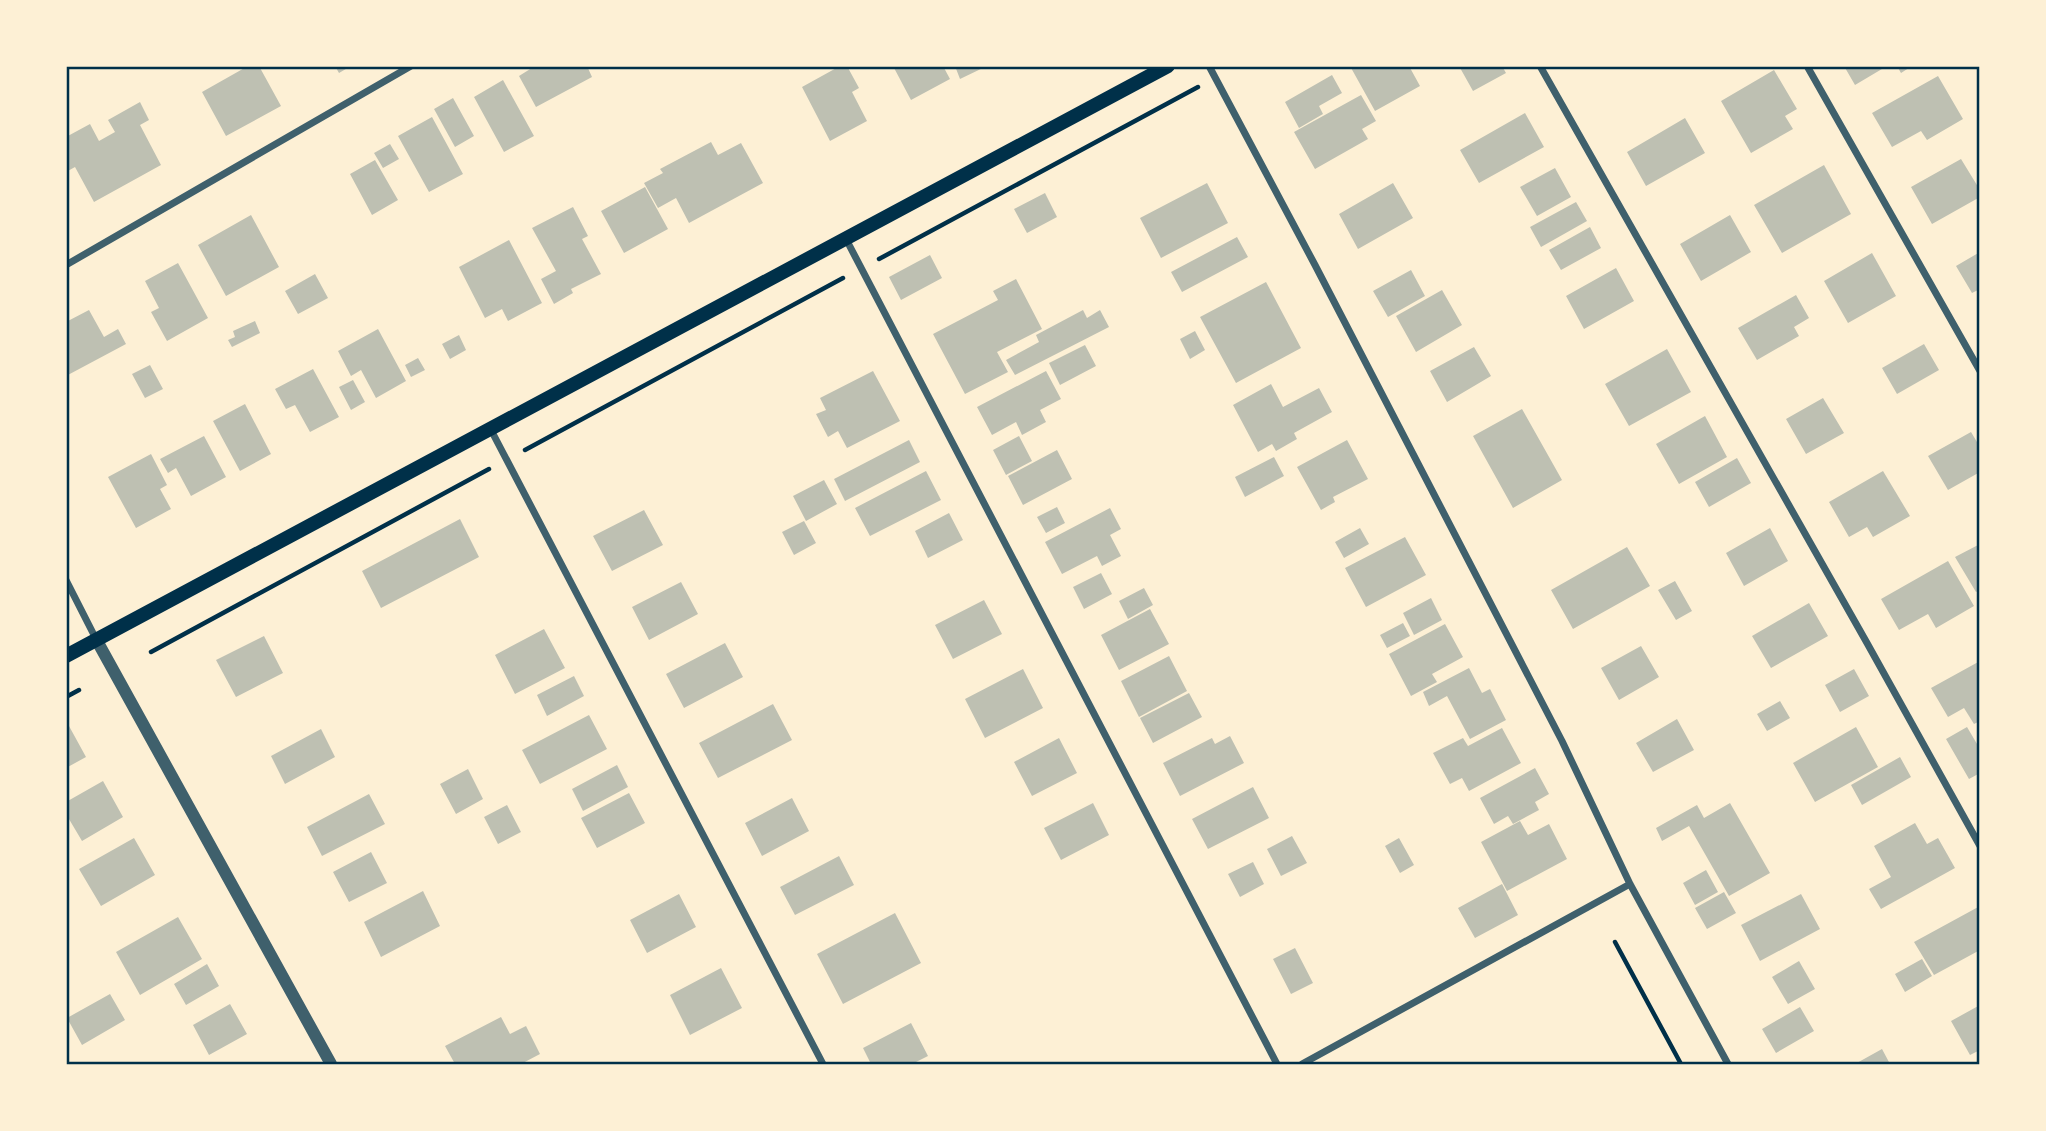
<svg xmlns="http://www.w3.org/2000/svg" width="2046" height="1131" viewBox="0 0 2046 1131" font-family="Spectral,serif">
  <rect width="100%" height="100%" fill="#fdf0d5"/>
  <path fill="#bec0b2" d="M 248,66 L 259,66 L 281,106 L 226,136 L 202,92 Z
    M 335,66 L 351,66 L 339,73 Z
    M 535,66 L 587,66 L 592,77 L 536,107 L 519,76 Z
    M 840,66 L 847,66 L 859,88 L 852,92 L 867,121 L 830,141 L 802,87 Z
    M 893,66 L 943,66 L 950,79 L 911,100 Z
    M 955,66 L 987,66 L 960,79 Z
    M 1350,66 L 1409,66 L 1420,86 L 1375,111 Z
    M 1459,66 L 1502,66 L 1506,73 L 1473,91 Z
    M 1844,66 L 1887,66 L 1855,85 Z
    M 1897,66 L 1912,66 L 1901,73 Z
    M 1774,70 L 1797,109 L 1785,116 L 1793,129 L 1751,153 L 1721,101 Z
    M 1332,75 L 1342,93 L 1319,106 L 1323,114 L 1299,128 L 1285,102 Z
    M 1938,76 L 1963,119 L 1927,140 L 1921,131 L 1892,147 L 1872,113 Z
    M 503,80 L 534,136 L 504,152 L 474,97 Z
    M 1361,95 L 1376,121 L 1362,129 L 1368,139 L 1315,169 L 1294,132 Z
    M 453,98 L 474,136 L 455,147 L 434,109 Z
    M 140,102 L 149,120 L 140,125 L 161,165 L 94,202 L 75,167 L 66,172 L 66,137 L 90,124 L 99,141 L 115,132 L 108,120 Z
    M 1525,113 L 1544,147 L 1479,183 L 1460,150 Z
    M 432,117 L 463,174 L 429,192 L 398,136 Z
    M 1685,118 L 1705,153 L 1646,186 L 1627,152 Z
    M 711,142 L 718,155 L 741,143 L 763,183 L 689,223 L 676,198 L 658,208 L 644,183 L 663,173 L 660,169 Z
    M 390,144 L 399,159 L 383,168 L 374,153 Z
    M 1961,159 L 1980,190 L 1980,197 L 1932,224 L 1911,187 Z
    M 375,160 L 398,200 L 372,215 L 350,174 Z
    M 1824,165 L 1851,214 L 1782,253 L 1754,205 Z
    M 1555,168 L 1571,197 L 1537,216 L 1520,187 Z
    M 1207,183 L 1228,223 L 1161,258 L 1140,218 Z
    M 1393,183 L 1413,218 L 1358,249 L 1339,214 Z
    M 645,187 L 668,229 L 624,253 L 601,211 Z
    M 1045,193 L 1057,217 L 1027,233 L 1014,209 Z
    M 1576,202 L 1587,221 L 1541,247 L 1530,227 Z
    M 573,207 L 588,236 L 582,239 L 601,274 L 571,289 L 573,293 L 554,304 L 541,279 L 556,271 L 532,228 Z
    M 251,215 L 279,267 L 226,296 L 198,245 Z
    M 1730,215 L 1751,252 L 1701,281 L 1680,244 Z
    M 1590,227 L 1601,248 L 1561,270 L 1549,250 Z
    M 1237,237 L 1248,257 L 1182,292 L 1171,272 Z
    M 509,240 L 542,303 L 508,321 L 502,309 L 485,318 L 459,267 Z
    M 1980,252 L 1980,289 L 1972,293 L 1956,266 Z
    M 1872,253 L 1896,296 L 1848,323 L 1824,281 Z
    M 930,255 L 942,278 L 901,300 L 889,277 Z
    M 178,263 L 208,318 L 167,341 L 151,312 L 159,308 L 145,281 Z
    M 1616,268 L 1634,301 L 1584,329 L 1566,296 Z
    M 1411,270 L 1425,296 L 1388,317 L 1373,291 Z
    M 315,274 L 328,298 L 298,314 L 285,291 Z
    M 1016,279 L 1042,329 L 997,352 L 1008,372 L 965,394 L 933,334 L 998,300 L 993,291 Z
    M 1266,282 L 1301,348 L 1236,383 L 1200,317 Z
    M 1442,290 L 1462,325 L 1416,352 L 1396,316 Z
    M 1796,295 L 1809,318 L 1794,327 L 1799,336 L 1757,360 L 1738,328 Z
    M 89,310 L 104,337 L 118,329 L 126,344 L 66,376 L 66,322 Z
    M 1083,310 L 1087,318 L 1100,310 L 1109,327 L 1015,375 L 1006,360 L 1039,342 L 1036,335 Z
    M 255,321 L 260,333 L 232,347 L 228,340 L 235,337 L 233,331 Z
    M 378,329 L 406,381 L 376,398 L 361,370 L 351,376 L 338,351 Z
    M 1195,331 L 1205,350 L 1190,359 L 1180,339 Z
    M 459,335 L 466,350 L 450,359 L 442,344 Z
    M 1924,344 L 1939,370 L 1897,394 L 1882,368 Z
    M 1085,345 L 1096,366 L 1060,385 L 1049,363 Z
    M 1474,347 L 1491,376 L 1447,402 L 1430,371 Z
    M 1667,349 L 1691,392 L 1629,426 L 1605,384 Z
    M 418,358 L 425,370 L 411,377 L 405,365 Z
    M 150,365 L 163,389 L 145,398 L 132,374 Z
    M 313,369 L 339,417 L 310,432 L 295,405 L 286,409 L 275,389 Z
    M 873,371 L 900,421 L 847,448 L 838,431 L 828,437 L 816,414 L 826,410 L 820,398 Z
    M 1046,371 L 1061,399 L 1040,410 L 1046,422 L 1022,435 L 1016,422 L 992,435 L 977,407 Z
    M 353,380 L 365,402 L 351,410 L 339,387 Z
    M 1271,384 L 1283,407 L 1319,388 L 1332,412 L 1294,433 L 1297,439 L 1276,451 L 1272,444 L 1258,452 L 1233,405 Z
    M 1823,398 L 1844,433 L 1806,454 L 1786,419 Z
    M 245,404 L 271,454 L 240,471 L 213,421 Z
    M 1522,409 L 1562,480 L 1513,508 L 1473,436 Z
    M 1705,416 L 1727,457 L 1679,484 L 1656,444 Z
    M 1971,432 L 1980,447 L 1980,472 L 1948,490 L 1928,456 Z
    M 204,436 L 226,477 L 191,496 L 176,468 L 168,473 L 160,459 Z
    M 1019,436 L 1032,461 L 1006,475 L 993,450 Z
    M 909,440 L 920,462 L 845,501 L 834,479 Z
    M 1347,440 L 1368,479 L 1333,497 L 1335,502 L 1321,510 L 1297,467 Z
    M 1057,450 L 1072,479 L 1023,505 L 1008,476 Z
    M 151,454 L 167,485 L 160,489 L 171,509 L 136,528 L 108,477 Z
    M 1274,457 L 1284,476 L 1245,497 L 1235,477 Z
    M 1737,458 L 1751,483 L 1709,507 L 1695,482 Z
    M 926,471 L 941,500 L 870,536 L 855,508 Z
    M 1883,471 L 1910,516 L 1873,537 L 1867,527 L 1849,537 L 1829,502 Z
    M 824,480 L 837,504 L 806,521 L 793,496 Z
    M 1057,507 L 1065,523 L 1046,533 L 1037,517 Z
    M 1110,508 L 1121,529 L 1110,535 L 1121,556 L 1102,566 L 1097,556 L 1062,574 L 1045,542 Z
    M 644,510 L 663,545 L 612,571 L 593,536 Z
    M 949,513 L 963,540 L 928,558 L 915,531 Z
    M 460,519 L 479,557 L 381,608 L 362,571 Z
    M 804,521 L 816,543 L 794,555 L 782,532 Z
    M 1360,528 L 1369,544 L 1344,558 L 1335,542 Z
    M 1770,528 L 1788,561 L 1744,586 L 1726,553 Z
    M 1405,537 L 1426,575 L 1366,607 L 1345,568 Z
    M 1980,544 L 1980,590 L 1976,592 L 1955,557 Z
    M 1627,547 L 1650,586 L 1573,629 L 1551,590 Z
    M 1948,561 L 1974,606 L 1936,628 L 1928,614 L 1899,630 L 1881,599 Z
    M 1101,573 L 1112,594 L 1084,609 L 1073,587 Z
    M 1675,581 L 1692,611 L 1676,620 L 1658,590 Z
    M 681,582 L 698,614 L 649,640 L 632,607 Z
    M 1144,588 L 1153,605 L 1128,619 L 1119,601 Z
    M 1431,598 L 1442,620 L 1414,635 L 1403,613 Z
    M 984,600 L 1002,634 L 953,659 L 935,625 Z
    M 1809,603 L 1828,636 L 1771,668 L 1752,636 Z
    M 1150,609 L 1169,644 L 1119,670 L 1101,635 Z
    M 1403,623 L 1410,636 L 1387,648 L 1380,635 Z
    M 1445,624 L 1463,657 L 1432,674 L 1437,682 L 1411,696 L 1389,654 Z
    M 544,629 L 565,668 L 515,694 L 495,655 Z
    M 264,636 L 283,673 L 236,697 L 216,660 Z
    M 725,643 L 743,677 L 684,708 L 666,674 Z
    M 1641,646 L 1659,677 L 1619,700 L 1601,668 Z
    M 1169,656 L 1187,691 L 1139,717 L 1121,681 Z
    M 1980,661 L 1980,721 L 1974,724 L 1964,708 L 1948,717 L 1931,688 Z
    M 1469,668 L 1482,693 L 1490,689 L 1506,720 L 1470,739 L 1447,696 L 1429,706 L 1423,692 Z
    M 1023,669 L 1043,708 L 985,738 L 965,699 Z
    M 1854,669 L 1869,696 L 1840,712 L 1825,685 Z
    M 574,676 L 584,696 L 547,716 L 537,695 Z
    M 1189,693 L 1202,717 L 1153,743 L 1140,718 Z
    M 1780,701 L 1790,718 L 1767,731 L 1757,714 Z
    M 773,704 L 792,740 L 718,778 L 699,743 Z
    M 589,715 L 607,749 L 540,784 L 522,750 Z
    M 1677,719 L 1694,750 L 1653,772 L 1636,743 Z
    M 69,726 L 86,757 L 66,768 L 66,727 Z
    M 1856,727 L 1878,767 L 1815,802 L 1793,763 Z
    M 1967,727 L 1980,749 L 1980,773 L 1969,779 L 1946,739 Z
    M 1502,728 L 1521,763 L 1469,791 L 1462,778 L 1450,784 L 1433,753 L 1463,738 L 1468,746 Z
    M 321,729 L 335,757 L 285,784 L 271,756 Z
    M 1230,736 L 1244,763 L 1180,796 L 1163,763 L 1212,738 L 1215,744 Z
    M 1059,738 L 1077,773 L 1032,796 L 1014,762 Z
    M 1900,757 L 1911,777 L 1862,805 L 1851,785 Z
    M 617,765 L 628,787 L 583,811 L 572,789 Z
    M 1535,768 L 1549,794 L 1535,802 L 1539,810 L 1513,824 L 1508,816 L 1494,824 L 1480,798 Z
    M 468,769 L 483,799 L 456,814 L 440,784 Z
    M 103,781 L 123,817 L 82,841 L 66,814 L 66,802 Z
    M 1253,787 L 1269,818 L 1208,849 L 1192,819 Z
    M 629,793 L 645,823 L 597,848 L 581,818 Z
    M 369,794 L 385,824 L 322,856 L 307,827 Z
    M 792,798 L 809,831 L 762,856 L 745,823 Z
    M 1093,803 L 1109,835 L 1061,860 L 1044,828 Z
    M 1730,803 L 1770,873 L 1729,896 L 1689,826 L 1662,841 L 1656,828 L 1697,805 L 1704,818 Z
    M 507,805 L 521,832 L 498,844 L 484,817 Z
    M 1520,821 L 1528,835 L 1549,824 L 1567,859 L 1507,891 L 1481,842 Z
    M 1915,823 L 1927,844 L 1938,838 L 1955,868 L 1881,909 L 1869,889 L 1891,877 L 1874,846 Z
    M 1292,836 L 1307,863 L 1281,876 L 1267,849 Z
    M 134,838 L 155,875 L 101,906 L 79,869 Z
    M 1399,838 L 1414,865 L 1400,873 L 1385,846 Z
    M 371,852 L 387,883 L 349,902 L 333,872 Z
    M 839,856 L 854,885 L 795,915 L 780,887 Z
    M 1253,862 L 1264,884 L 1240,897 L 1228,874 Z
    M 1706,870 L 1718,892 L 1695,905 L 1683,883 Z
    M 1502,884 L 1518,915 L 1475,938 L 1458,908 Z
    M 423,891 L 440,926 L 381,957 L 364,922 Z
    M 1724,892 L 1736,913 L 1707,929 L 1695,908 Z
    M 679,894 L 696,927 L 647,953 L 630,920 Z
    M 1801,894 L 1820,929 L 1760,961 L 1741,925 Z
    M 1980,906 L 1980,950 L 1934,975 L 1914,942 Z
    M 895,913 L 921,963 L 843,1004 L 817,954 Z
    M 178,917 L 202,959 L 140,995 L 116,952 Z
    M 1295,948 L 1313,983 L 1291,994 L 1273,959 Z
    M 1922,959 L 1932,976 L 1905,992 L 1895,974 Z
    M 1799,961 L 1815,989 L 1788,1004 L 1772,977 Z
    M 207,964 L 219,986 L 186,1005 L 174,984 Z
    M 721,968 L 742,1008 L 690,1035 L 670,995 Z
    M 110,994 L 125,1020 L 82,1045 L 67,1018 Z
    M 230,1004 L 247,1034 L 209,1055 L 193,1025 Z
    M 1980,1005 L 1980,1050 L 1970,1055 L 1951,1021 Z
    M 1800,1007 L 1814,1031 L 1776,1053 L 1762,1029 Z
    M 501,1017 L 510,1034 L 526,1026 L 540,1054 L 521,1064 L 455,1064 L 445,1046 Z
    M 911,1023 L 928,1056 L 912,1064 L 871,1064 L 863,1048 Z
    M 1882,1049 L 1890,1064 L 1855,1064 Z"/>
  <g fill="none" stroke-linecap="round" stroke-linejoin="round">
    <path stroke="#003049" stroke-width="4.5" d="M 879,259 L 1198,87
      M 525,450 L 843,278
      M 151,652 L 489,469
      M 66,697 L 79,690
      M 1615,942 L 1681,1064"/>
    <path stroke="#3f606c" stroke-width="7" d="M 1209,66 L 1315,265 L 1562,741 L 1630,884 L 1728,1064
      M 1540,66 L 1867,643 L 1980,846
      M 1807,66 L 1980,371
      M 846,239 L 1277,1064
      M 66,265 L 411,66
      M 490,428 L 823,1064
      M 66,580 L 96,639
      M 1302,1064 L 1630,884"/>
    <path stroke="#3f606c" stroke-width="12" d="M 96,639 L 331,1064"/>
    <path stroke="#003049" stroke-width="14" d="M 66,656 L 1168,66"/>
  </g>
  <rect width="2046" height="1131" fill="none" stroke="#fdf0d5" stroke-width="136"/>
  <rect x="68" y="68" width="1910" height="995" fill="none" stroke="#003049" stroke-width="2.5"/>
</svg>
